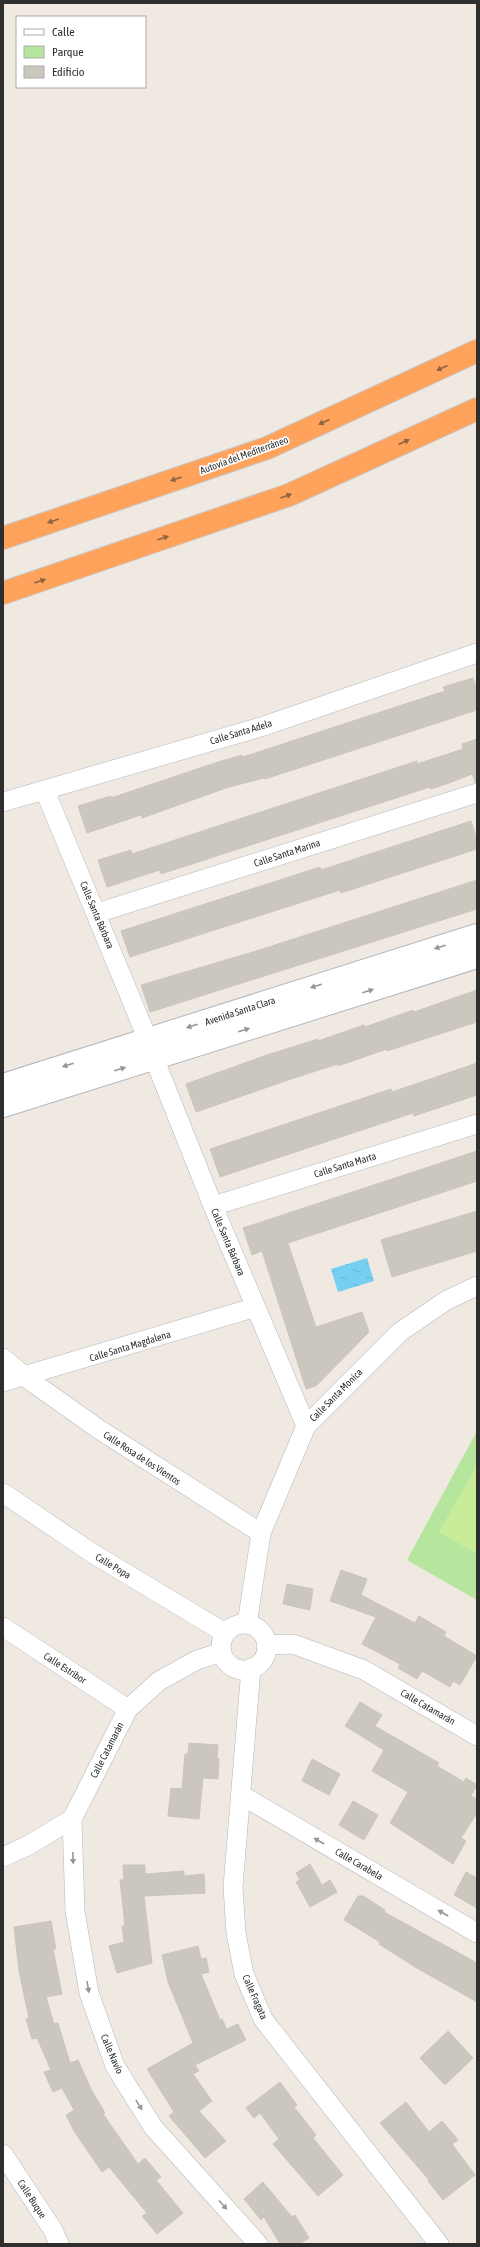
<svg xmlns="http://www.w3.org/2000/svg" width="480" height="2247" viewBox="0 0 480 2247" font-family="'Asap Condensed',sans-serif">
  <defs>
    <pattern id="water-ripples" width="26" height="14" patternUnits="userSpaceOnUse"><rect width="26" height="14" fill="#75cff0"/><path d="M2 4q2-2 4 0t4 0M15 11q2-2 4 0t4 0" fill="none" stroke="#66b2ce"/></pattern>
  </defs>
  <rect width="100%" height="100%" fill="#efe9e1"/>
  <path fill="#b6e59e" d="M 477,1431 L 477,1600 L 407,1560 Z"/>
  <path fill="#c9ec9a" d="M 477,1465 L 477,1554 L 439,1532 Z"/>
  <path fill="url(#water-ripples)" d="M 367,1258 L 374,1281 L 338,1292 L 331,1269 Z"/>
  <path fill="#cbc7bf" stroke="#cbc5ba" d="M 473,678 L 477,689 L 477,710 L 265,779 L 264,778 L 229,787 L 142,818 L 141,815 L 87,833 L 78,806 L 111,796 L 111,798 L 215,763 L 242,755 L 243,757 L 304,737 L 445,691 L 443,687 Z
    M 477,739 L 477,782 L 475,782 L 472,774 L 452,782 L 431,789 L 430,787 L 161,874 L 160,870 L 107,887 L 98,860 L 131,850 L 132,854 L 417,761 L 417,764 L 463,749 L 462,744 Z
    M 471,821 L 477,840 L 477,849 L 341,893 L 340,890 L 130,957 L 121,931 L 320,867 L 321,870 Z
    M 477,880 L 477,909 L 150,1012 L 141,985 L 253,952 Z
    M 477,990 L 477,1022 L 387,1051 L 387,1049 L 338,1066 L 338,1064 L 291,1079 L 196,1112 L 186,1084 L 267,1055 L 318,1039 L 318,1041 L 364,1025 L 365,1027 L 413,1010 L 414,1012 Z
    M 477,1063 L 477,1095 L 414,1116 L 413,1113 L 220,1177 L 210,1149 L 391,1089 L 392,1092 Z
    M 477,1151 L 477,1181 L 288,1243 L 316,1327 L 362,1312 L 369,1332 L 316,1386 L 306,1389 L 262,1251 L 252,1255 L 243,1228 Z
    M 477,1211 L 477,1251 L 392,1277 L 381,1240 Z
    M 341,1570 L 367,1579 L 361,1595 L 415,1623 L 419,1616 L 446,1632 L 444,1636 L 477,1656 L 460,1685 L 453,1681 L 450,1687 L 422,1671 L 417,1679 L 398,1668 L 400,1664 L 362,1644 L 376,1617 L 330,1601 Z
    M 287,1584 L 313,1589 L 310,1610 L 283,1604 Z
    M 360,1702 L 382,1715 L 375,1726 L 439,1763 L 437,1766 L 464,1782 L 466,1778 L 477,1785 L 471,1796 L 477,1799 L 477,1813 L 461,1838 L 466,1841 L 453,1864 L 390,1823 L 408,1792 L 372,1771 L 384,1750 L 345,1726 Z
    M 189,1743 L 218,1745 L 217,1759 L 219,1759 L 218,1779 L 203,1778 L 199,1819 L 168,1816 L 171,1788 L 182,1789 L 185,1754 L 188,1754 Z
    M 312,1759 L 340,1774 L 329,1795 L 302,1781 Z
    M 353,1801 L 378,1815 L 364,1840 L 339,1825 Z
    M 310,1864 L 322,1885 L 330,1880 L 337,1892 L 310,1907 L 296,1882 L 300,1880 L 296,1873 Z
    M 123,1865 L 145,1865 L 145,1874 L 184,1871 L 184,1876 L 204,1874 L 205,1893 L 144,1896 L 152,1963 L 117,1973 L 109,1946 L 124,1942 L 122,1926 L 125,1926 L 120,1880 L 124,1880 Z
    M 466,1872 L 477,1878 L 477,1908 L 454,1895 Z
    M 358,1896 L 363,1896 L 385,1910 L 384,1912 L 477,1963 L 477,2002 L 415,1967 L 379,1944 L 380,1942 L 344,1920 Z
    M 51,1921 L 56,1949 L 53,1949 L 62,1994 L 46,1997 L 54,2024 L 58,2023 L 70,2063 L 78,2060 L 91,2089 L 105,2113 L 103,2114 L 138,2164 L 145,2158 L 161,2177 L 156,2180 L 183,2213 L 157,2234 L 142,2216 L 147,2213 L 109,2167 L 102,2172 L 74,2131 L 66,2115 L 74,2110 L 62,2088 L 53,2092 L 44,2072 L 51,2070 L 37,2038 L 32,2039 L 26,2019 L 29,2018 L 19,1971 L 14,1927 Z
    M 198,1946 L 201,1959 L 206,1958 L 209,1972 L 201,1974 L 220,2020 L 222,2019 L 227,2029 L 238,2024 L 246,2040 L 195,2065 L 199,2071 L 193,2074 L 212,2101 L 199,2111 L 226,2141 L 205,2158 L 169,2116 L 174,2112 L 147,2069 L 193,2043 L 168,1982 L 162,1955 Z
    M 448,2031 L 473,2058 L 445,2085 L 420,2058 Z
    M 280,2082 L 297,2105 L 294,2107 L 316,2135 L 313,2138 L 343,2175 L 318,2196 L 273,2144 L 279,2139 L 260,2113 L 254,2118 L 246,2108 Z
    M 406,2102 L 429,2132 L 442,2121 L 458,2140 L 452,2144 L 475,2175 L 443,2200 L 428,2181 L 429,2180 L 380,2123 Z
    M 263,2182 L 292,2217 L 295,2215 L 309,2238 L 299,2244 L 280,2244 L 264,2217 L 261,2220 L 244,2199 Z"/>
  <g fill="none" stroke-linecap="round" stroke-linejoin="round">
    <g stroke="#b4b7c1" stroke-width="20">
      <path id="street" d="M 45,791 L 148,1040
        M 3,802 L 264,726 L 477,653
        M 97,913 L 477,793
        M 154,1058 L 213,1206 L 306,1426
        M 213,1206 L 477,1124
        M 3,1358 L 25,1377 L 100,1430 L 261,1533
        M 3,1382 L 256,1307
        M 3,1493 L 92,1553 L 225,1633
        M 247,1624 L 261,1533 L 306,1426 L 400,1332 L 447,1300 L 477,1286
        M221 1647a23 23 0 1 1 46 0a23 23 0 1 1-46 0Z
        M 3,1627 L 128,1709
        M 266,1645 L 293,1644 L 364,1670 L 477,1736
        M 251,1668 L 233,1887 L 236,1933 L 244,1974 L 263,2019 L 439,2244
        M 241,1795 L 477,1933
        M 72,1819 L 75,1911 L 89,1993 L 115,2066 L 153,2127 L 258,2244
        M 3,1857 L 29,1845 L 72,1819 L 128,1709 L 159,1681 L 197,1660 L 222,1652
        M 3,2154 L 53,2230 L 59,2244"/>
    </g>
    <g stroke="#b4b7c1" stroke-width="24">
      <path id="secondary" d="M 3,1085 L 477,935
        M 3,1106 L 477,957"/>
    </g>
    <g stroke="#c9c9c9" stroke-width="24">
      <path id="highway" d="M 3,538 L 267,448 L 477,351
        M 3,593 L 289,495 L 477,409"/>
    </g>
    <use href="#street" stroke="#fff" stroke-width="19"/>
    <use href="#secondary" stroke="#fff" stroke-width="22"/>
    <use href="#highway" stroke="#ffa35c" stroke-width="22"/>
  </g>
  <defs><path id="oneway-solid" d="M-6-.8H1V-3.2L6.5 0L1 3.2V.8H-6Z"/></defs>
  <g fill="#8c6343">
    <use href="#oneway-solid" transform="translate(442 368) rotate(155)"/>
    <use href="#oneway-solid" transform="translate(324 422) rotate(155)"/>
    <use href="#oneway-solid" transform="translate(404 442) rotate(-24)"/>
    <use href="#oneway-solid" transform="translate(176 479) rotate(161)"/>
    <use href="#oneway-solid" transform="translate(286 496) rotate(-20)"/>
    <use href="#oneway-solid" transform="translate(53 521) rotate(161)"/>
    <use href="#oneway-solid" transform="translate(163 538) rotate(-19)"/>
    <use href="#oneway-solid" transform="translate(40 581) rotate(-19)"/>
  </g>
  <g fill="#969696">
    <use href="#oneway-solid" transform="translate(440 947) rotate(162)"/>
    <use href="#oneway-solid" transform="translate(316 986) rotate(162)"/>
    <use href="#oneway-solid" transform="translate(368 991) rotate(-17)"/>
    <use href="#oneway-solid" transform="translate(192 1026) rotate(162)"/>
    <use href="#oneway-solid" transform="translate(244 1030) rotate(-17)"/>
    <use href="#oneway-solid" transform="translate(68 1065) rotate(163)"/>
    <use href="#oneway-solid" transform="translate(120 1069) rotate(-18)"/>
    <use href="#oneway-solid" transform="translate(319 1841) rotate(-150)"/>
    <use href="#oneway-solid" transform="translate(73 1858) rotate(89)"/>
    <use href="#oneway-solid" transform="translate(443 1913) rotate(-150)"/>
    <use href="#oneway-solid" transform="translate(88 1987) rotate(80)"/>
    <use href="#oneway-solid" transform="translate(139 2105) rotate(58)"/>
    <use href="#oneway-solid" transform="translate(223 2205) rotate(48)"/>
  </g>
  <g text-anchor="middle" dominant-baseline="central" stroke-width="3.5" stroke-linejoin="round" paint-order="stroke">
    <g font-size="10" fill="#2e2e2e" stroke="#fff">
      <text transform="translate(244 455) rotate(-20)">Autovía del Mediterráneo</text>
      <text transform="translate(241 732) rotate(-17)">Calle Santa Adela</text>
      <text transform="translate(287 853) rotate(-18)">Calle Santa Marina</text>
      <text transform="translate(97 915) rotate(67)">Calle Santa Bárbara</text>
      <text transform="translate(240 1011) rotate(-18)">Avenida Santa Clara</text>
      <text transform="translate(345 1165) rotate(-17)">Calle Santa Marta</text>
      <text transform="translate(228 1242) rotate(67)">Calle Santa Bárbara</text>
      <text transform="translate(130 1346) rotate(-17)">Calle Santa Magdalena</text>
      <text transform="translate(336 1395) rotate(-45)">Calle Santa Monica</text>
      <text transform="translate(142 1458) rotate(33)">Calle Rosa de los Vientos</text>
      <text transform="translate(113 1566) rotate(31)">Calle Popa</text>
      <text transform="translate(65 1668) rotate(33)">Calle Estribor</text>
      <text transform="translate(428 1707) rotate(30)">Calle Catamarán</text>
      <text transform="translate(107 1750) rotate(-63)">Calle Catamarán</text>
      <text transform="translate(359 1864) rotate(30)">Calle Carabela</text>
      <text transform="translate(255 1997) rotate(66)">Calle Fragata</text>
      <text transform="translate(112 2054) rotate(67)">Calle Navío</text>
      <text transform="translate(32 2199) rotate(57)">Calle Buque</text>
    </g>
  </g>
  <rect width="480" height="2247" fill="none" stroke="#2e2e2e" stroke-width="8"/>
  <rect x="16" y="16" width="130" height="72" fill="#ffffff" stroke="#ababab"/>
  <rect x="24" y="29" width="20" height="6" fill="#ffffff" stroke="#ababab"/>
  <text x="52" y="36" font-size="12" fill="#2e2e2e">Calle</text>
  <rect x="24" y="46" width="20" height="12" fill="#b6e59e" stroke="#ababab"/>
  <text x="52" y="56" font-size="12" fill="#2e2e2e">Parque</text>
  <rect x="24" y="66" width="20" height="12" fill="#cbc7bf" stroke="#ababab"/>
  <text x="52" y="76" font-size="12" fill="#2e2e2e">Edificio</text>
</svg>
